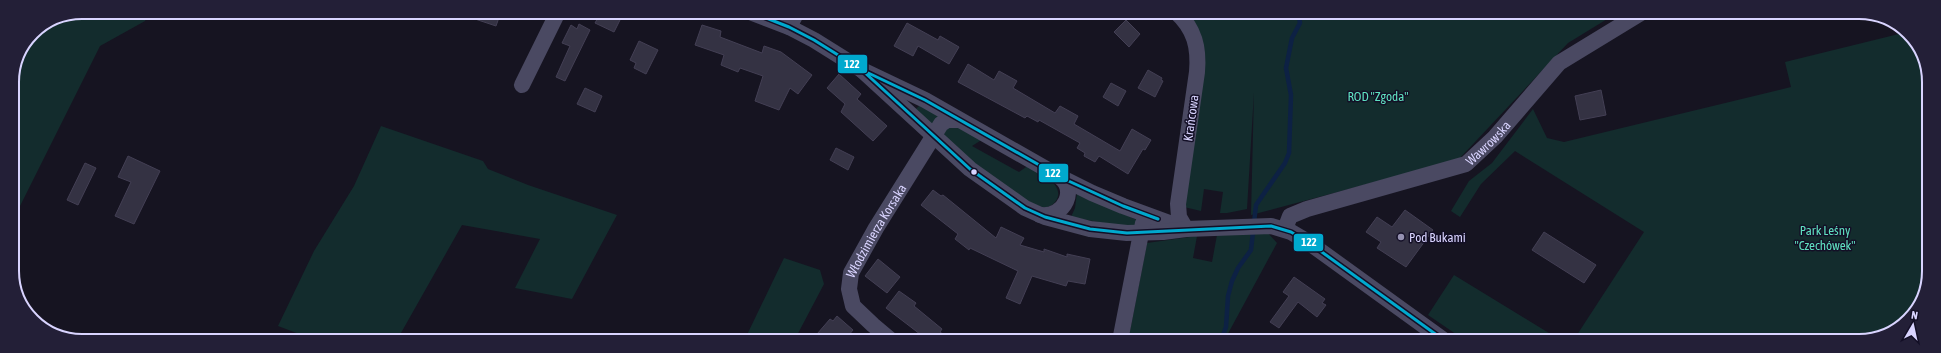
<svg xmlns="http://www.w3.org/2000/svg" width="1941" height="353" viewBox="0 0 1941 353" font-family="'Asap Condensed',sans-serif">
  <rect width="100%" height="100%" fill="#161421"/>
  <path fill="#132c2d" d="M 82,12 L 150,12 L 145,21 L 100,46 L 20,206 L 13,207 L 12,82 L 17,55 L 33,32 L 55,17 Z
    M 1186,12 L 1617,13 L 1568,43 L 1458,160 L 1251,215 L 1254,92 L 1247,209 L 1227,213 L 1220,213 L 1223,192 L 1204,189 L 1201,211 L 1184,207 L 1202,72 Z
    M 1907,32 L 1928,68 L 1928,280 L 1905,324 L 1859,341 L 1573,341 L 1644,232 L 1515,151 L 1481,184 L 1460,217 L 1451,211 L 1469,181 L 1492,163 L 1533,109 L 1547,138 L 1564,142 L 1791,87 L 1785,62 Z
    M 920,105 L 942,117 L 933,127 L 916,109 Z
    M 952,123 L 983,139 L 972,146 L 1019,172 L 1029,165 C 1039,172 1068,186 1055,202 C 1052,206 1047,208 1042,207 C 1006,197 972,161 945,137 L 943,132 Z
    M 381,126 L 483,161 L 488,169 L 528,185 L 617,215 L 572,299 L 515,288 L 540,239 L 462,225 L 397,340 L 315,340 L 278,326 L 314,251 L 354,186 Z
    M 1077,193 L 1137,220 L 1137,226 L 1115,225 L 1071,217 L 1075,208 Z
    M 1267,232 L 1277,243 L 1224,341 L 1128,341 L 1147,243 L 1197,236 L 1193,258 L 1212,262 L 1217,235 Z
    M 784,258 L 820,270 L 824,284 L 794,341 L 744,341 Z
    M 1454,275 L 1562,341 L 1466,341 L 1428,315 Z"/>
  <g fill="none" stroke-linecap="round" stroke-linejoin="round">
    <path stroke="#0d2144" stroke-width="4.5" d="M 1221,341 L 1226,327 L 1228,296 L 1232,281 L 1238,268 L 1251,250 L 1256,205 L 1285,163 L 1289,153 L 1291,95 L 1286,68 L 1292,38 L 1300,23 L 1298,12"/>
  </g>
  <path fill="#343243" stroke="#433f54" d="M 461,12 L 501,12 L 496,26 L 460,14 Z
    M 601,12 L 624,12 L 614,32 L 595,23 Z
    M 1126,20 L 1140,34 L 1129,47 L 1114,32 Z
    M 907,23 L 938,40 L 940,36 L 959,47 L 949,64 L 918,46 L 913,56 L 894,46 Z
    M 579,24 L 590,30 L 565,81 L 556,77 L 570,46 L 562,43 L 571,25 L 577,29 Z
    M 702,25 L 721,31 L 720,37 L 762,53 L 764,46 L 781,52 L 812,75 L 798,94 L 790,88 L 779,110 L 755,101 L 763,76 L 740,68 L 738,72 L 721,65 L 724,55 L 695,45 Z
    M 639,41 L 658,50 L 646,74 L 634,68 L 636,63 L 630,60 Z
    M 968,64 L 994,80 L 999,71 L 1017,81 L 1013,88 L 1055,113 L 1060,106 L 1078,116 L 1074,124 L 1120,151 L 1132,129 L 1151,140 L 1145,150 L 1143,149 L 1128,174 L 1099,156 L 1095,162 L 1084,156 L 1085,153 L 1077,148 L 1080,143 L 1039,120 L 1038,122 L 1027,116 L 1025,118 L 958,82 Z
    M 1148,70 L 1162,78 L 1161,80 L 1163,81 L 1155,97 L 1138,88 Z
    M 839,74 L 861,94 L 857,99 L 887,126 L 873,141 L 841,112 L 845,104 L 827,88 Z
    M 1111,83 L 1126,91 L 1118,106 L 1103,97 Z
    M 585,88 L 602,96 L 595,112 L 577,104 Z
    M 1601,90 L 1606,115 L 1580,120 L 1575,96 Z
    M 836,148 L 854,157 L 848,170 L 830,160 Z
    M 128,156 L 160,171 L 134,224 L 115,216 L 131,182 L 118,177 Z
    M 85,163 L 96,168 L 78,205 L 67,200 Z
    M 933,190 L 941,196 L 943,195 L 996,238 L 1001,227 L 1024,238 L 1020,245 L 1044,252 L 1044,249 L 1067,257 L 1067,254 L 1090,259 L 1085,284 L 1068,281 L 1066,286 L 1032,276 L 1020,304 L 1006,298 L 1018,271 L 970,248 L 969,250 L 955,239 L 958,234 L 921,205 Z
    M 1405,210 L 1433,230 L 1406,267 L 1377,248 L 1381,242 L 1366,232 L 1377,217 L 1392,227 Z
    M 1544,232 L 1596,265 L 1584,283 L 1532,250 Z
    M 878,259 L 900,277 L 887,293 L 865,276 Z
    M 1294,277 L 1325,299 L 1322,303 L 1326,305 L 1317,317 L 1298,302 L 1279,328 L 1270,322 L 1289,296 L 1283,292 Z
    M 899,291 L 916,303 L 914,306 L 942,329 L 940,332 L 952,341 L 929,341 L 886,308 Z
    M 837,316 L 853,330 L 844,341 L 811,341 L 830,319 L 833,321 Z"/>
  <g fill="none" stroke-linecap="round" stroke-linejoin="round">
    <g stroke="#4a4962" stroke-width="16">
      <path d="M 750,12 L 789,27 L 814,40 L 862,70 L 925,100 L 1062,178 L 1092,193 L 1123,206 L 1183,228"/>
      <path d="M 1176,12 C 1195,29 1199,48 1197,72 L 1178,204 L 1179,217 L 1186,229"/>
      <path d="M 789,27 L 797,12"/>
      <path d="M 862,70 L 970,169 L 1025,208 L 1045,217 L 1090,229 L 1127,233 L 1163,232 L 1186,229 L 1271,226 L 1291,232 L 1308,242 L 1445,341"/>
      <path d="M 522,85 L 558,12"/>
      <path d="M 1040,215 C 1065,218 1079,188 1057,175"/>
      <path id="s1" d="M 1285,229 L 1290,216 L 1307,209 L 1466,164 L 1495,137 L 1559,63 L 1641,13"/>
      <path id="s2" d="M 892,341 L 873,325 L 853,306 L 849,289 L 851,273 L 876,228 L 941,124 L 947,120 L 958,120"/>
      <path d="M 1120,341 L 1143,223"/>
    </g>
    <g stroke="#130f26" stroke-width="6">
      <path id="bus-1" d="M 751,12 L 789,27 L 814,40 L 862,70 L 925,100 L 1062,178 L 1123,206 L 1158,219
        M 862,70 L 970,169 L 1025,208 L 1045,217 L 1090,229 L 1127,233 L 1271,226 L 1291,232 L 1308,242 L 1445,341"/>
    </g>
    <use href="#bus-1" stroke="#00a9ce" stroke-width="3"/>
  </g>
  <circle fill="#d9d4ff" stroke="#130f26" stroke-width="1.5" cx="974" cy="172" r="3.5"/>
  <circle fill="#9591b1" stroke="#130f26" stroke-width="1.5" cx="1401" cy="237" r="4"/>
  <g text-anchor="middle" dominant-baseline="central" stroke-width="3" stroke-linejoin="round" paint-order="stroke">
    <g font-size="13" fill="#5fe0c0" stroke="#130f26">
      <text x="1378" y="96">ROD "Zgoda"</text>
      <text x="1825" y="230">Park Leśny<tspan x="1825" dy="15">"Czechówek"</tspan></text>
    </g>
    <g font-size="13" fill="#d9d4ff" stroke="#130f26">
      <text transform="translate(1191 118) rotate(-82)">Krańcowa</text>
      <text stroke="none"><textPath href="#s1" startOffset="228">Wawrowska</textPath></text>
      <text stroke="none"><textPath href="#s2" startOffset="135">Włodzimierza Korsaka</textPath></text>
    </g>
    <g font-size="13" fill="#d9d4ff" stroke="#130f26" text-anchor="start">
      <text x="1409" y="237">Pod Bukami</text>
    </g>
  </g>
  <path d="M0 0H1941V353H0ZM82 19H1859A63 63 0 0 1 1922 82V271A63 63 0 0 1 1859 334H82A63 63 0 0 1 19 271V82A63 63 0 0 1 82 19Z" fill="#231f37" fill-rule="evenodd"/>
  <path fill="none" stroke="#d9d4ff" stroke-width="2" d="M82 19H1859A63 63 0 0 1 1922 82V271A63 63 0 0 1 1859 334H82A63 63 0 0 1 19 271V82A63 63 0 0 1 82 19Z"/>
  <g stroke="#130f26" stroke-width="1.5">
    <rect x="837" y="54" width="31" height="20" rx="4" fill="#00a9ce"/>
    <rect x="1038" y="163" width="31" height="20" rx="4" fill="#00a9ce"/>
    <rect x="1293" y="233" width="31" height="19" rx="4" fill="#00a9ce"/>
  </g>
  <g font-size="11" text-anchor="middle" font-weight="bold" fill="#fff">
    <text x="852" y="68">122</text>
    <text x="1053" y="177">122</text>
    <text x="1309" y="246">122</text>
  </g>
  <g transform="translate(1913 325) rotate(9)" stroke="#130f26" stroke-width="3" paint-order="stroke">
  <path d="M0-3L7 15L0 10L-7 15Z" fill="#d9d4ff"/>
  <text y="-6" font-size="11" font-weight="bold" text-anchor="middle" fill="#d9d4ff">N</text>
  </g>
</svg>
